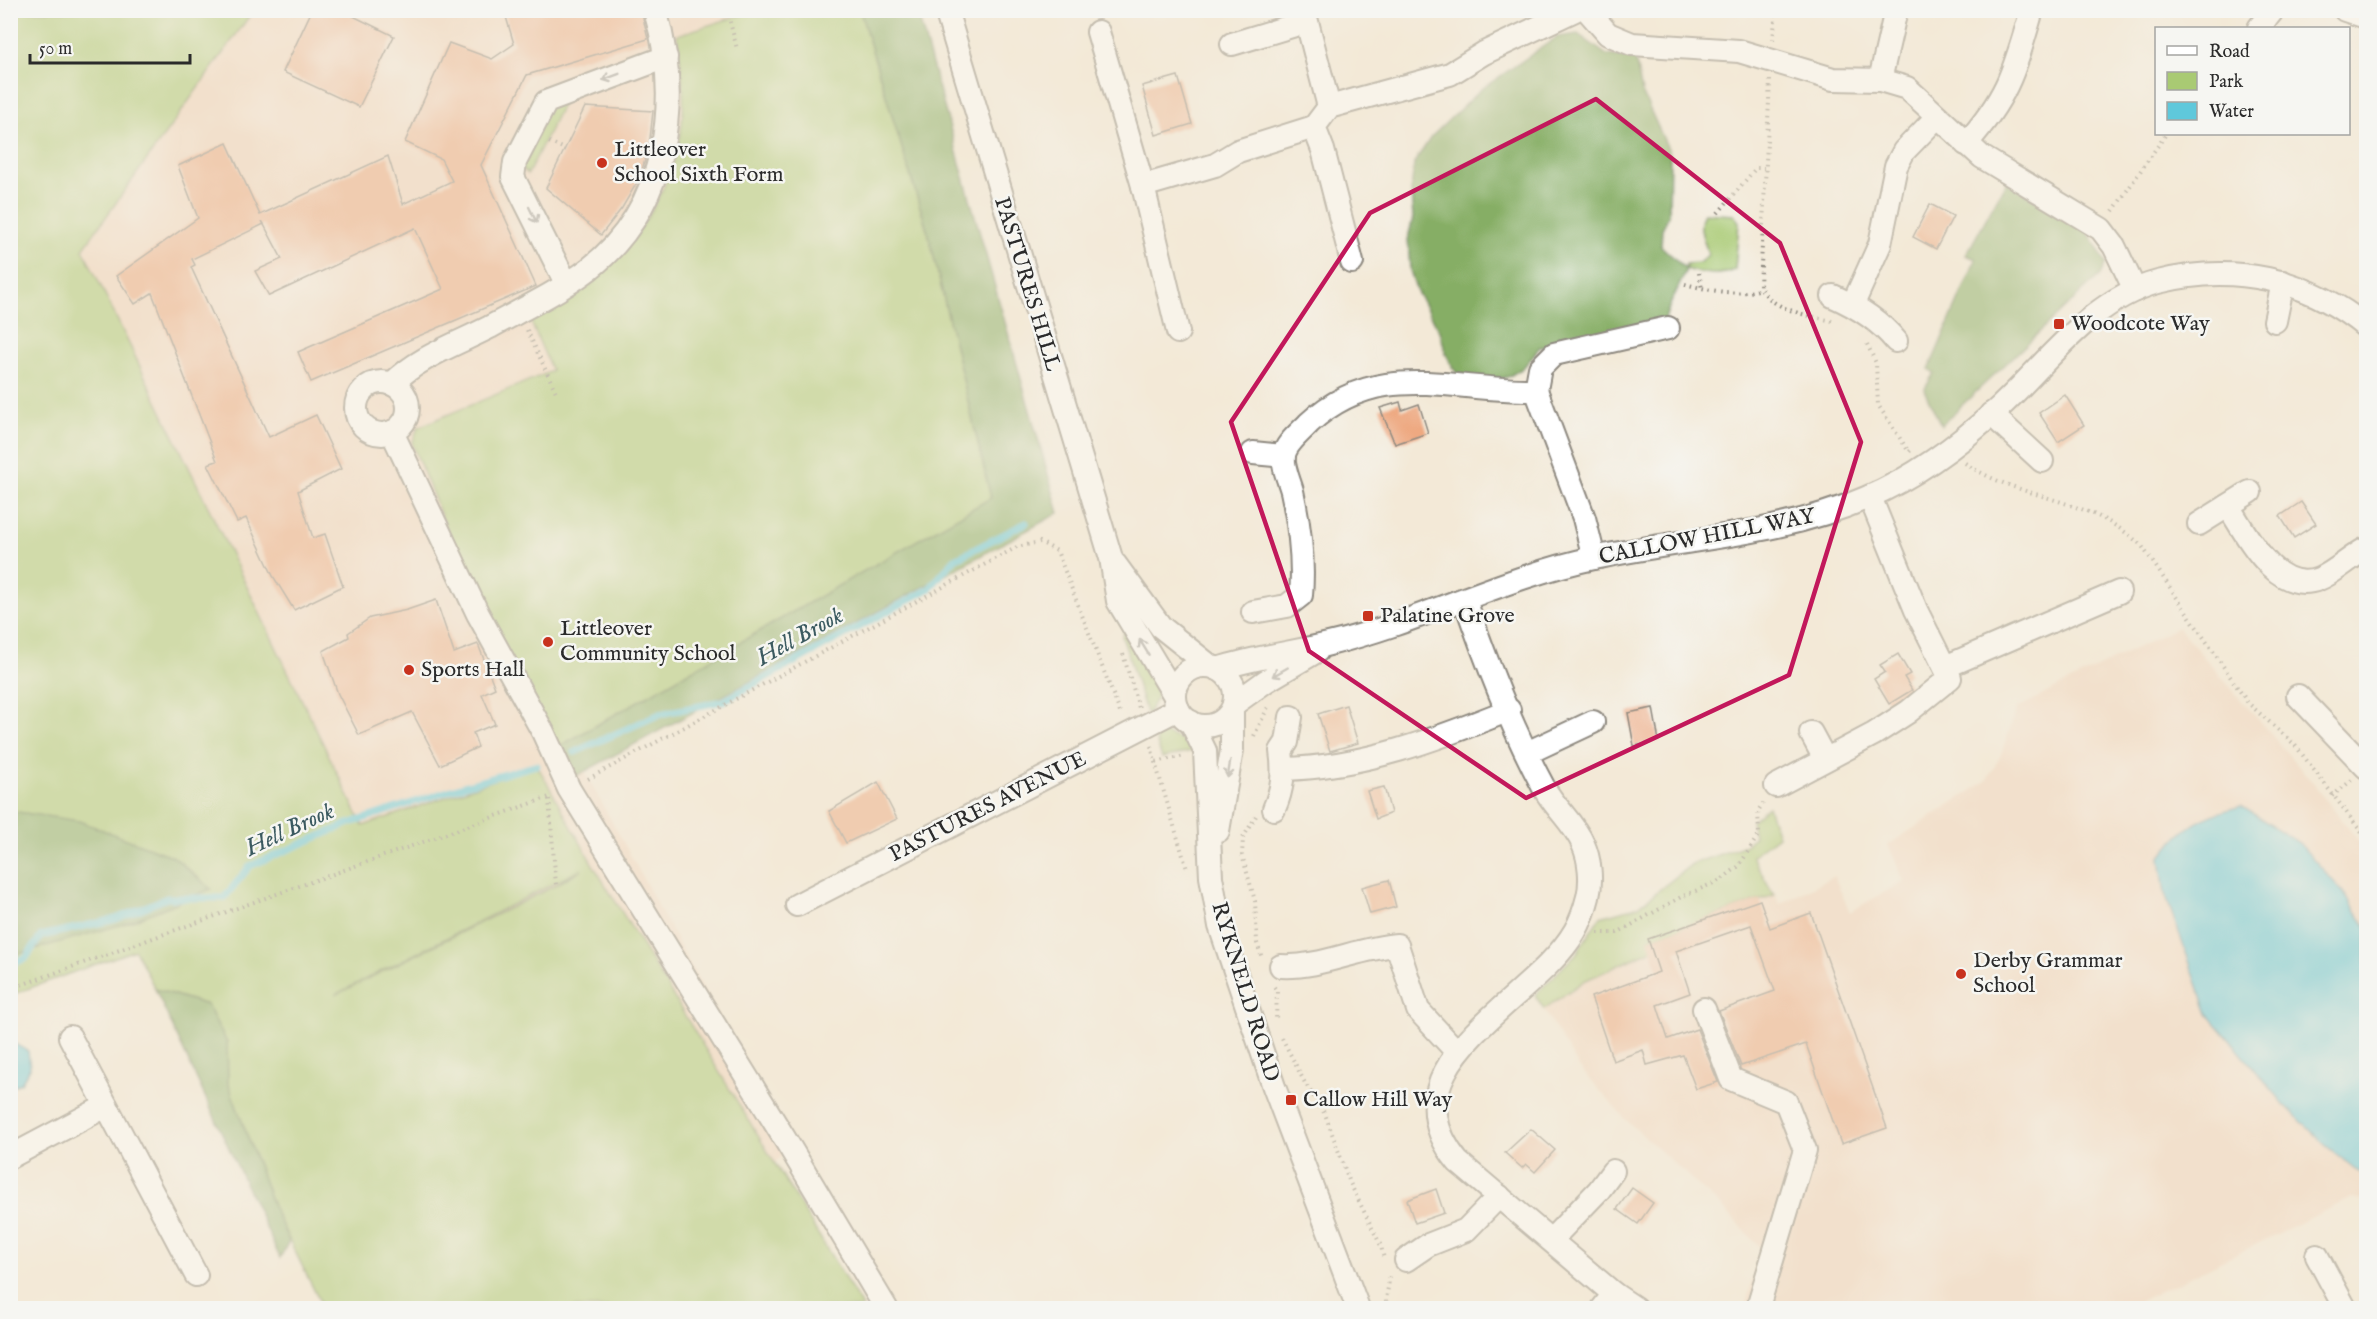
<svg xmlns="http://www.w3.org/2000/svg" width="2377" height="1319" viewBox="0 0 2377 1319" font-family="'IM FELL English',serif">
<rect width="100%" height="100%" fill="#f6f6f2"/>
<filter id="ink" filterUnits="userSpaceOnUse"><feTurbulence type="fractalNoise" baseFrequency=".0167" numOctaves="2"/><feDisplacementMap in="SourceGraphic" scale="12" xChannelSelector="R" yChannelSelector="G"/><feConvolveMatrix kernelMatrix="1 2 1 2 8 2 1 2 1" color-interpolation-filters="sRGB"/></filter>
<filter id="wash" filterUnits="userSpaceOnUse"><feTurbulence type="fractalNoise" baseFrequency=".008" numOctaves="4" result="noise"/><feDisplacementMap in="SourceGraphic" scale="24" xChannelSelector="R" yChannelSelector="G"/><feGaussianBlur stdDeviation="1.35" result="paint"/><feColorMatrix in="noise" values="0 0 0 0 0 0 0 0 0 0 0 0 0 0 0 0 0 1.4 0 .05"/><feComposite in="paint" operator="in"/></filter>
<g filter="url(#wash)">
<rect width="100%" height="100%" fill="#f3e9d7"/>
<g fill="#f2d5be">
<path d="M253 11H917L1059 513 585 772 791 1149 775 1162 863 1308H323L278 1219 206 1005 155 989 83 249Z"/>
<path d="M2178 627 2313 783 2366 851V1200L2351 1198 2126 1308H1745L1761 1248 1723 1208 1627 1121 1579 1067 1535 995 1576 954 1600 917 1639 906 1692 864 1726 854 1746 845 1780 904 1834 876 1850 912 1904 881 1888 845 1986 781 2000 757 2017 708Z"/>
</g>
<g fill="#a9ca73" stroke="#6a7a4f" stroke-width="1.5" fill-rule="evenodd">
<path d="M10 11H253L83 249 363 826 537 765 592 863 863 1308H323L274 1209 228 1083 227 1043 207 1005 155 989 135 950 11 995ZM582 869 556 885 335 995 336 994Z"/>
<path d="M754 11H860L929 236 991 498 555 749 453 545 412 444 418 427 552 371 530 320C546 312 565 305 579 294 633 252 679 182 683 112 685 87 679 60 677 35Z"/>
<path d="M546 102 563 103 528 174 515 162Z"/>
<path d="M1704 213 1734 215 1739 222 1735 269C1721 278 1701 273 1685 269L1686 264 1699 263 1708 255C1705 239 1696 229 1704 213Z"/>
<path d="M1124 632 1154 680 1157 697 1147 715 1122 636Z"/>
<path d="M1164 733 1188 742 1192 751 1162 758 1154 734Z"/>
<path d="M1768 807 1778 836 1752 856 1774 895 1649 939 1652 950 1584 981 1544 1009 1535 995 1576 954 1600 917 1639 906 1692 864 1746 845 1754 836 1751 821Z"/>
</g>
<g fill="#86ae65" stroke="#586c48" stroke-width="1.5">
<path d="M860 11H917L1059 513 569 780 555 749 991 498 929 236Z"/>
<path d="M1578 34 1607 55 1635 58 1642 92 1670 153 1669 215 1662 229 1661 246 1686 269C1680 288 1669 301 1665 320L1540 347 1523 368 1508 377 1492 380 1457 374 1446 354 1440 332 1417 292 1410 270 1408 238 1413 218 1411 191 1414 163 1431 137 1480 90 1557 37Z"/>
<path d="M2006 182 2087 230 2106 263 2100 275 1941 425 1924 390 1934 373 1929 369 1976 259 1966 255Z"/>
<path d="M11 811 79 821 174 857 211 889 127 923 11 956Z"/>
<path d="M155 989 207 1005 227 1043 228 1083 274 1209 289 1241 280 1258Z"/>
</g>
<g fill="#5fc8db" stroke="#457a83" stroke-width="1.5">
<path d="M2241 806 2299 843 2343 892 2366 926V1178L2324 1144 2284 1104 2208 1014 2165 894 2160 858C2184 825 2203 816 2241 806Z"/>
<path d="M15 1044 28 1051 30 1068 21 1083 11 1087V1045Z"/>
</g>
<g fill="none" stroke-linecap="round" stroke-linejoin="round">
<g stroke="#5fc8db" stroke-width="7">
<path d="M575 752 660 714 723 701 929 589 955 559 1026 523"/>
<path d="M10 965 26 958 41 936 116 919 167 898H224L250 866 348 824 466 785 537 765"/>
</g>
</g>
<g id="blocks">
<g fill="#eea981">
<path d="M312 10H341L394 36 359 107 283 72Z"/>
<path d="M504 10H641L648 39 527 75 481 165 536 286 311 382 298 352 443 289 415 228 269 296 255 271 282 259 262 221 264 224 192 259 195 265 191 267 269 437 316 415 341 469 298 491 313 538 325 534 343 586 294 610 273 576 246 518 237 522 208 464 217 461 152 293 135 304 116 276 198 218 178 166 227 143 260 215 388 156 403 204 452 181 441 159 405 142 449 43 492 59 514 44Z"/>
<path d="M1178 76 1192 124 1156 135 1142 86Z"/>
<path d="M585 107 653 111 649 147 639 179 622 208 601 235 546 188Z"/>
<path d="M1930 204 1953 216 1936 249 1913 237Z"/>
<path d="M2065 395 2084 425 2058 442 2039 413Z"/>
<path d="M1400 402 1402 410 1419 404 1428 433 1395 444 1380 408Z"/>
<path d="M2301 502 2316 524 2294 538 2280 516Z"/>
<path d="M436 600 454 653 478 644 495 688 482 694 495 724 473 733 478 747 440 765 412 712 359 735 338 694 323 651 349 637 348 633 370 618 407 610Z"/>
<path d="M1898 654 1910 674 1904 677 1912 690 1889 704 1874 679 1885 672 1880 665Z"/>
<path d="M1346 705 1358 743 1330 751 1318 714Z"/>
<path d="M1653 708 1659 741 1634 746 1628 713Z"/>
<path d="M878 782 897 819 846 843 829 811Z"/>
<path d="M1384 787 1391 813 1376 819 1367 791Z"/>
<path d="M1389 880 1396 907 1370 914 1362 887Z"/>
<path d="M1760 900 1770 928 1811 913 1887 1128 1841 1144 1806 1044 1741 1066 1719 1011 1775 991 1751 925 1676 951 1690 993 1657 1005 1668 1039 1697 1029 1718 1082 1696 1089 1683 1055 1647 1065 1643 1050 1613 1061 1591 997 1659 972 1648 939Z"/>
<path d="M1531 1129 1555 1150 1535 1172 1526 1164 1522 1168 1505 1153Z"/>
<path d="M1632 1188 1653 1203 1638 1224 1617 1209Z"/>
<path d="M1436 1189 1444 1213 1415 1223 1407 1200Z"/>
</g>
</g>
</g>
<g filter="url(#ink)">
<use href="#blocks" fill-opacity="0" stroke="#8f8a81" stroke-width="1.5"/>
<g fill="none" stroke-linecap="round" stroke-linejoin="round">
<g stroke="#8f8a81" stroke-width="26">
<g id="minor">
<path d="M946 10 1111 558 1118 601 1175 696"/>
<path d="M1304 10 1329 107"/>
<path d="M1587 10 1608 34 1632 44 1739 51 1833 79 1880 80 1907 88 1982 157 2101 229 2114 246 2135 290"/>
<path d="M2345 10 2366 17"/>
<path d="M2259 28 2273 10"/>
<path d="M1098 32 1143 186 1178 332"/>
<path d="M1232 44 1305 22"/>
<path d="M1880 80 1896 10"/>
<path d="M1314 127 1323 150 1352 262"/>
<path d="M1966 144C2009 95 2014 71 2032 10"/>
<path d="M1143 186 1215 165 1238 151 1314 127 1329 107 1450 74 1484 53 1575 10"/>
<path d="M566 283 513 177 515 162 546 102 666 57"/>
<path d="M1833 296C1858 307 1879 320 1896 341"/>
<path d="M1853 304 1880 244 1896 166 1904 151 1937 117"/>
<path d="M2275 321 2283 282"/>
<circle cx="382" cy="408" r="26"/>
<path d="M392 384C418 357 457 344 490 327 523 309 559 292 589 269 668 207 682 101 655 10"/>
<path d="M1536 390 1540 368 1554 354 1668 328"/>
<path d="M1991 414 2042 461"/>
<path d="M392 432 478 614 543 732 569 789 791 1149 886 1308"/>
<path d="M1253 453 1284 456"/>
<path d="M2228 506C2247 535 2276 596 2319 579 2336 572 2350 557 2366 549"/>
<path d="M2199 524 2250 492"/>
<path d="M1115 564 1161 627 1210 666"/>
<path d="M1465 600C1487 664 1512 729 1544 788 1555 808 1574 823 1583 844 1590 859 1592 881 1588 897 1585 909 1581 921 1575 931 1535 1002 1378 1064 1458 1162L1614 1294"/>
<path d="M1253 612 1287 606 1301 595C1304 562 1299 523 1292 491 1289 480 1282 466 1284 455 1286 443 1301 432 1309 423 1379 358 1451 392 1536 390L1584 518 1594 558"/>
<circle cx="1205" cy="696" r="30"/>
<path d="M1945 667 2119 592"/>
<path d="M1218 669C1255 657 1292 653 1329 644 1420 622 1504 577 1594 558 1685 538 1779 536 1866 498 1916 477 1961 443 2001 406 2049 361 2092 299 2158 282 2232 263 2307 278 2366 327"/>
<path d="M2298 696 2366 767"/>
<path d="M1234 704 1266 681 1317 651"/>
<path d="M1191 722 1205 751 1211 877 1220 926 1274 1087 1358 1308"/>
<path d="M1811 733 1825 759"/>
<path d="M1527 753 1593 722"/>
<path d="M1284 769C1363 767 1435 740 1509 710"/>
<path d="M1776 786 1874 734 1908 712 1950 678 1916 610 1870 497"/>
<path d="M1274 809C1283 789 1284 772 1281 751L1287 742 1291 717"/>
<path d="M1218 831 1232 750V711"/>
<path d="M797 905 1178 709"/>
<path d="M1281 966C1321 968 1357 948 1397 945L1418 1010 1457 1052"/>
<path d="M1704 1009 1731 1079 1786 1102 1805 1150 1760 1300 1761 1308"/>
<path d="M70 1037 196 1275"/>
<path d="M10 1157 106 1106"/>
<path d="M1551 1240 1599 1190 1613 1171"/>
<path d="M2317 1256 2345 1308"/>
<path d="M1406 1260 1428 1245 1466 1230 1499 1196"/>
<path d="M1603 1308 1614 1294 1635 1308"/>
</g>
</g>
<g stroke="#8f8a81" stroke-width="4" stroke-dasharray="1.5 4.5" stroke-linecap="butt">
<path d="M727 10 737 49"/>
<path d="M676 14 689 10"/>
<path d="M1773 40 1776 10"/>
<path d="M1770 80 1760 286C1771 311 1809 315 1832 321"/>
<path d="M549 142 565 149"/>
<path d="M2113 211 2166 134"/>
<path d="M1718 213 1756 168H1764"/>
<path d="M1699 273 1702 289"/>
<path d="M1685 284C1708 290 1738 297 1761 289"/>
<path d="M527 330 556 392"/>
<path d="M1867 344 1876 363 1878 405 1909 452 1911 450"/>
<path d="M1965 463C2022 502 2086 494 2142 546L2248 703 2295 745 2366 838"/>
<path d="M1123 654 1139 708"/>
<path d="M1254 736 1268 707"/>
<path d="M1151 746 1155 762 1185 756"/>
<path d="M1155 762 1187 869"/>
<path d="M588 779 1017 547 1040 542 1057 551 1121 715"/>
<path d="M2332 796 2352 780"/>
<path d="M549 799 556 885"/>
<path d="M1256 816 1243 838 1242 855 1255 901 1257 943 1262 958"/>
<path d="M1598 933H1617L1681 897 1721 880 1739 866 1759 834 1758 811 1763 803"/>
<path d="M1274 987 1277 991 1276 1020"/>
<path d="M10 989 552 796"/>
<path d="M1282 1038 1305 1083 1325 1114 1350 1183 1381 1246 1384 1259"/>
<path d="M1387 1308C1384 1296 1391 1284 1388 1274"/>
</g>
<use href="#minor" stroke="#fff" stroke-width="22"/>
</g>
<defs><path id="oneway-shaft" d="M-6 0H5M1.5-3L5.5 0L1.5 3" fill="none" stroke-width="1.6" stroke-linecap="round" stroke-linejoin="round" transform="scale(1.5)"/></defs>
<g stroke="#a0a0a0">
<use href="#oneway-shaft" transform="translate(611 77) rotate(159)"/>
<use href="#oneway-shaft" transform="translate(533 215) rotate(64)"/>
<use href="#oneway-shaft" transform="translate(1144 647) rotate(-121)"/>
<use href="#oneway-shaft" transform="translate(1280 672) rotate(150)"/>
<use href="#oneway-shaft" transform="translate(1229 769) rotate(99)"/>
</g>
</g>
<path d="M0 0H2377V1319H0ZM1596 99 1780 243 1861 442 1789 675 1526 798 1309 651 1231 422 1370 213Z" fill="#f3e9d7" fill-opacity=".55" fill-rule="evenodd"/>
<path fill="none" stroke="#c2185b" stroke-width="4.5" stroke-linejoin="round" d="M1596 99 1780 243 1861 442 1789 675 1526 798 1309 651 1231 422 1370 213Z"/>
<g fill="#c8321e" stroke="#f6f6f2" stroke-width="2">
<circle cx="602" cy="163" r="6"/>
<rect x="2053" y="318" width="12" height="12" rx="3"/>
<rect x="1362" y="610" width="12" height="12" rx="3"/>
<circle cx="548" cy="642" r="6"/>
<circle cx="409" cy="670" r="6"/>
<circle cx="1961" cy="974" r="6"/>
<rect x="1285" y="1094" width="12" height="12" rx="3"/>
</g>
<g text-anchor="middle" dominant-baseline="central" stroke-width="5" stroke-linejoin="round" paint-order="stroke">
<g font-size="22" fill="#2b2b2b" stroke="#f6f6f2" text-anchor="start">
<text x="614" y="150">Littleover<tspan x="614" dy="25">School Sixth Form</tspan></text>
<text x="2071" y="324">Woodcote Way</text>
<text x="1380" y="616">Palatine Grove</text>
<text x="560" y="629">Littleover<tspan x="560" dy="25">Community School</tspan></text>
<text x="421" y="670">Sports Hall</text>
<text x="1973" y="961">Derby Grammar<tspan x="1973" dy="25">School</tspan></text>
<text x="1303" y="1100">Callow Hill Way</text>
</g>
<g font-size="22" fill="#2b2b2b" stroke="#f6f6f2">
<text transform="translate(1027 284) rotate(73)">PASTURES HILL</text>
<text transform="translate(1707 537) rotate(-11)">CALLOW HILL WAY</text>
<text transform="translate(988 807) rotate(-27)">PASTURES AVENUE</text>
<text transform="translate(1245 992) rotate(73)">RYKNELD ROAD</text>
</g>
<g font-size="24" font-style="italic" fill="#3b5a60" stroke="#f6f6f2">
<text transform="translate(800 637) rotate(-29)">Hell Brook</text>
<text transform="translate(290 830) rotate(-25)">Hell Brook</text>
</g>
</g>
<rect width="2377" height="1319" fill="none" stroke="#f6f6f2" stroke-width="36"/>
<rect x="2155" y="27" width="195" height="108" fill="#f6f6f2" stroke="#a5a5a2" stroke-width="1.5"/>
<rect x="2167" y="46" width="30" height="9" fill="#ffffff" stroke="#a5a5a2" stroke-width="1.5"/>
<text x="2209" y="57" font-size="18" fill="#2b2b2b">Road</text>
<rect x="2167" y="72" width="30" height="18" fill="#a9ca73" stroke="#a5a5a2" stroke-width="1.5"/>
<text x="2209" y="87" font-size="18" fill="#2b2b2b">Park</text>
<rect x="2167" y="102" width="30" height="18" fill="#5fc8db" stroke="#a5a5a2" stroke-width="1.5"/>
<text x="2209" y="117" font-size="18" fill="#2b2b2b">Water</text>
<path d="M30 54v9h160v-9" fill="none" stroke="#2b2b2b" stroke-width="3"/>
<text x="39" y="54" font-size="18" fill="#2b2b2b" stroke="#f6f6f2" stroke-width="4.5" paint-order="stroke">50 m</text>
</svg>
